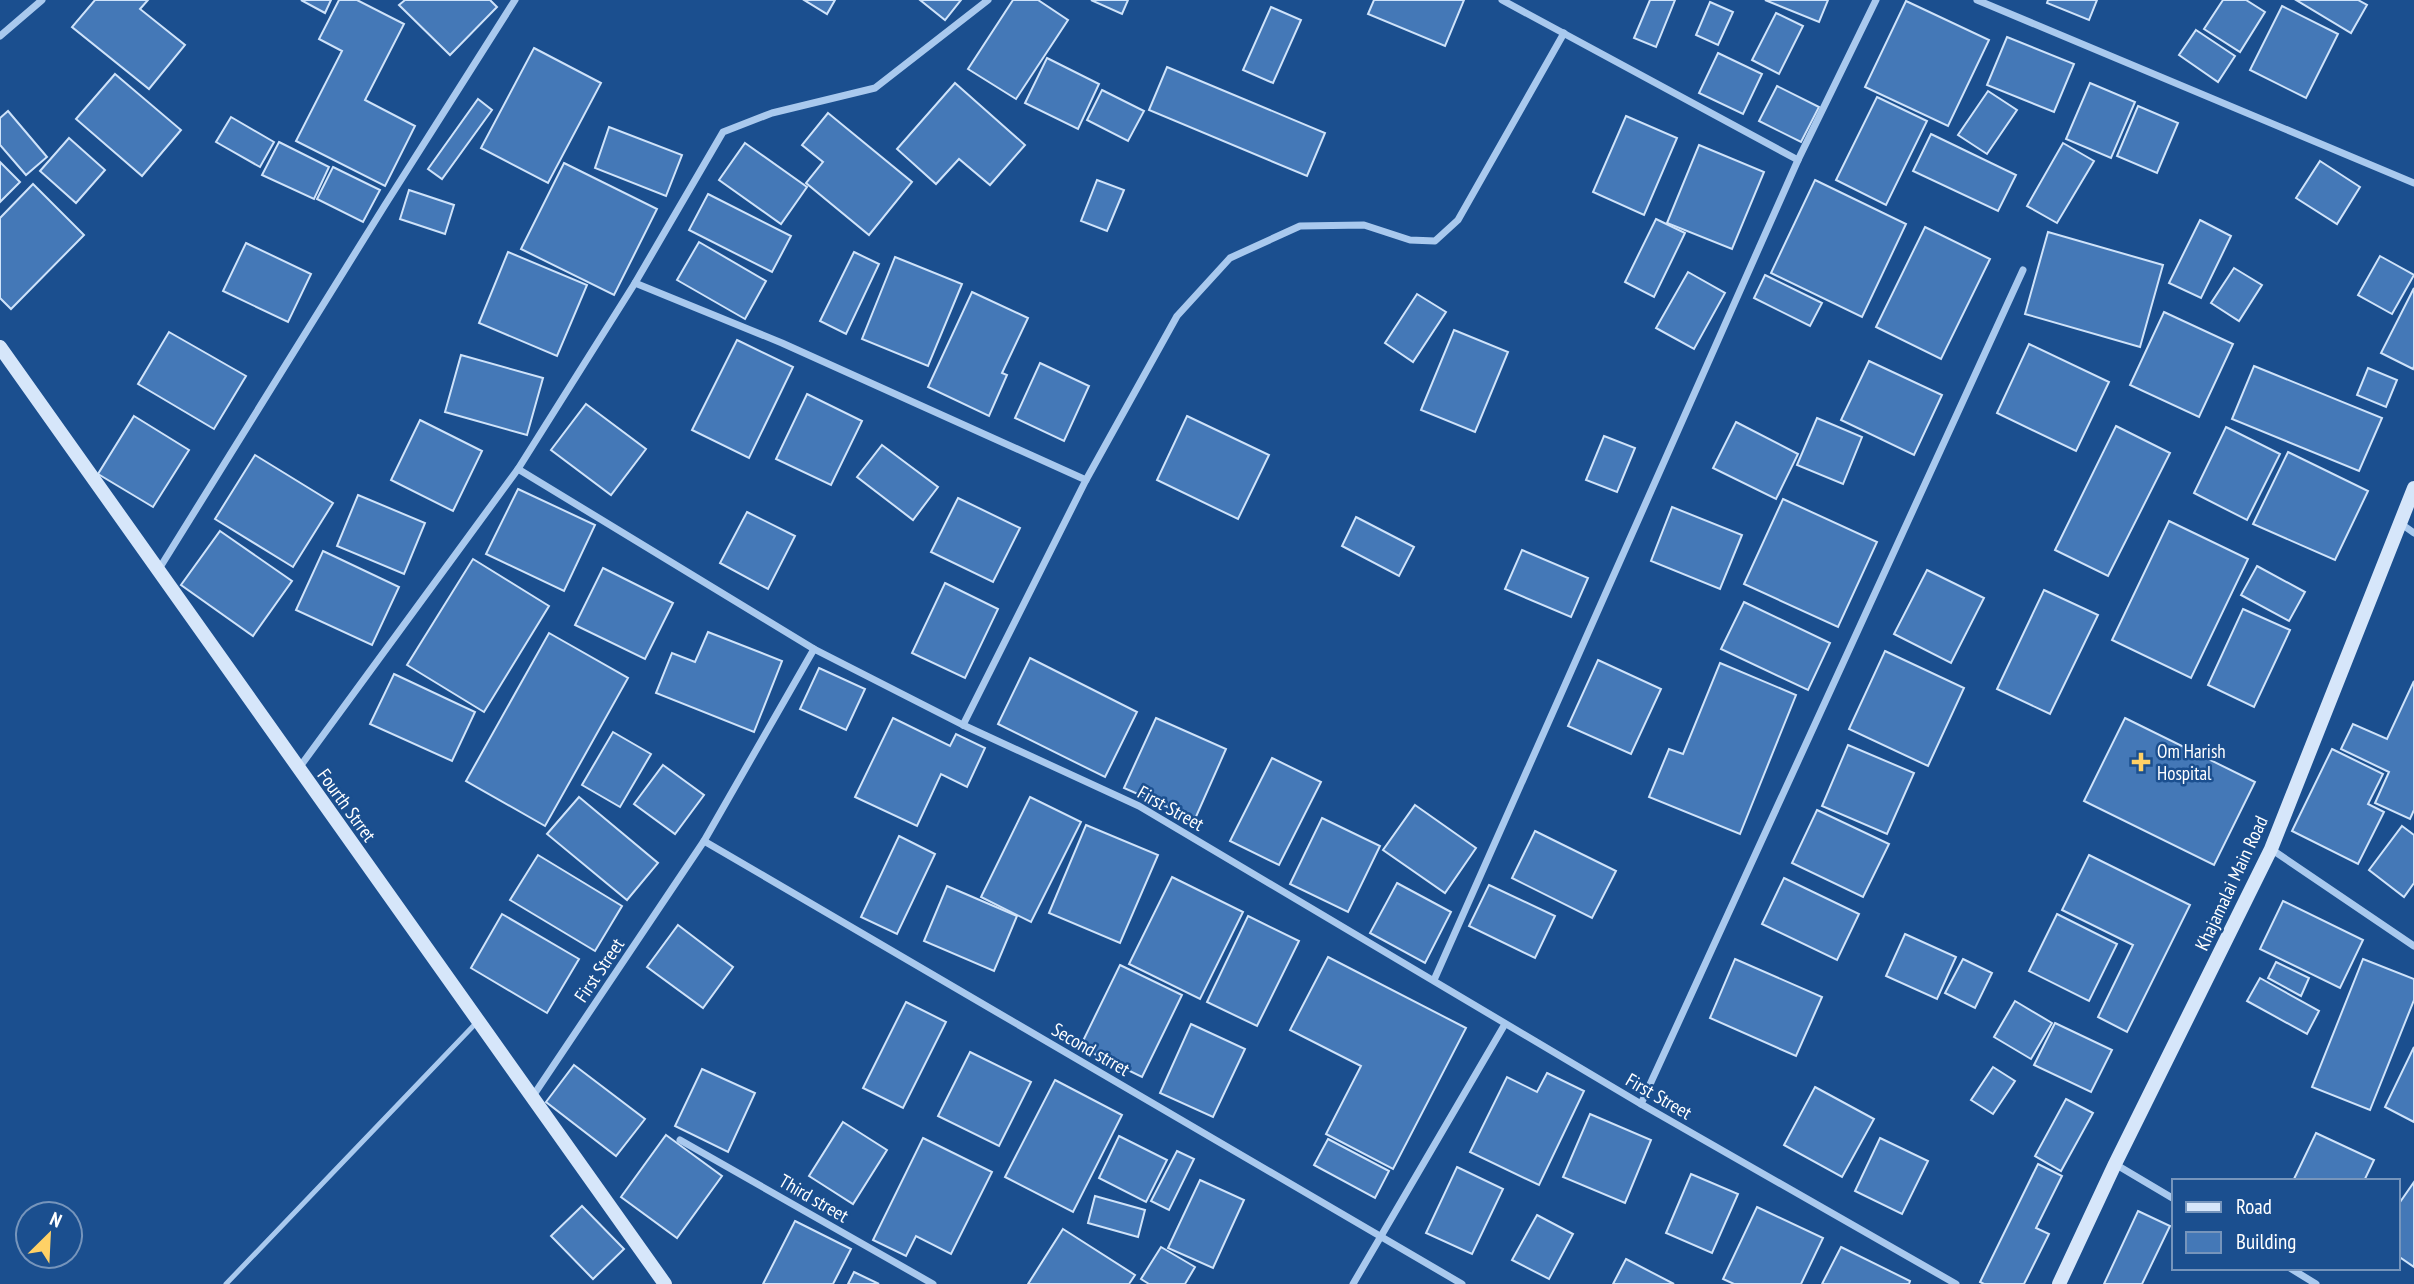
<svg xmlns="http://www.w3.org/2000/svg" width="2414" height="1284" viewBox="0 0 2414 1284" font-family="'PT Sans Narrow',sans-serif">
<rect width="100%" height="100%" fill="#1b4f8f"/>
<g fill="#4478b7" stroke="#cfe3fa" stroke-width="2">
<path d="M95 0H148L140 9 185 45 149 89 72 27Z"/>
<path d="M301 0H331L325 13Z"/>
<path d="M339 0H357L404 24 365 100 415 126 385 186 296 141 342 51 319 39Z"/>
<path d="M405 0H490L497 7 450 55 399 5Z"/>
<path d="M804 0H835L827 14Z"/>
<path d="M920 0H961L945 20Z"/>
<path d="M1013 0H1038L1068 20 1016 99 968 69Z"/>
<path d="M1091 0H1128L1122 14Z"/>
<path d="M1374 0H1464L1445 46 1368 14Z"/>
<path d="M1650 0H1675L1656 47 1634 38Z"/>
<path d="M1765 0H1828L1819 22Z"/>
<path d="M2048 0H2097L2089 20 2047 3Z"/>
<path d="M2223 0H2246L2265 12 2240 52 2204 29Z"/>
<path d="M2296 0H2358L2367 5 2351 33Z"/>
<path d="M1906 1 1989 40 1948 126 1865 87Z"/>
<path d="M1710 2 1733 12 1718 45 1696 35Z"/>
<path d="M2282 6 2338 34 2306 98 2250 70Z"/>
<path d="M1271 7 1301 20 1273 83 1243 70Z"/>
<path d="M1776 13 1803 26 1779 74 1752 60Z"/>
<path d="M2196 30 2235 56 2218 82 2179 55Z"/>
<path d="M2007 37 2074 64 2054 112 1987 85Z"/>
<path d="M534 48 601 83 548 183 481 148Z"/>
<path d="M1718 53 1762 74 1743 114 1699 93Z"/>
<path d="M1047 58 1099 84 1078 129 1025 103Z"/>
<path d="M1167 67 1325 133 1307 176 1149 110Z"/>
<path d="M115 74 181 130 142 176 76 119Z"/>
<path d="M955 83 1025 145 990 185 959 159 936 184 897 149Z"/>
<path d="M2090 83 2135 102 2111 158 2066 139Z"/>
<path d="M1777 86 1819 107 1801 142 1759 121Z"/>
<path d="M1102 90 1144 111 1128 141 1087 120Z"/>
<path d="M1988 91 2017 110 1987 154 1958 135Z"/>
<path d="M1877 97 1927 121 1886 205 1836 180Z"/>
<path d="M478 99 492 110 442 179 428 169Z"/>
<path d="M2138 106 2178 123 2157 173 2117 156Z"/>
<path d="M8 111 47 157 26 175 0 145V118Z"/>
<path d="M828 113 912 182 869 235 806 183 823 162 802 145Z"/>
<path d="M1626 116 1677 138 1644 215 1593 192Z"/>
<path d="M231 117 274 142 260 167 216 142Z"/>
<path d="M609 127 682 155 666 196 595 168Z"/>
<path d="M1931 134 2016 175 1998 211 1913 171Z"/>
<path d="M69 138 105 170 76 203 40 171Z"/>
<path d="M279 142 329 167 314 199 262 175Z"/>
<path d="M745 143 807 187 781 224 719 180Z"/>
<path d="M2063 143 2094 161 2057 223 2027 206Z"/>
<path d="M1699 145 1764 172 1732 249 1667 223Z"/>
<path d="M2320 161 2360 187 2337 224 2296 198Z"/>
<path d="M0 162 20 182 0 202Z"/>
<path d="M564 163 657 209 614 295 521 249Z"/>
<path d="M333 167 380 190 363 222 317 199Z"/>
<path d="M1097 180 1124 190 1107 231 1081 221Z"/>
<path d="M1815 180 1906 224 1862 317 1771 273Z"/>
<path d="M33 184 84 235 11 309 0 298V218Z"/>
<path d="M409 190 454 205 445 234 400 219Z"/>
<path d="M708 194 791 236 772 272 689 230Z"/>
<path d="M1656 219 1685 233 1654 297 1625 282Z"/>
<path d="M2200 220 2231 236 2201 298 2169 283Z"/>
<path d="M1925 227 1990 259 1941 359 1876 327Z"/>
<path d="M2048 232 2163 265 2140 347 2025 314Z"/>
<path d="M699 242 766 281 745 319 677 280Z"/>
<path d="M246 243 311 274 288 322 223 291Z"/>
<path d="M508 252 587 285 557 356 479 323Z"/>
<path d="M854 252 879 264 846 334 820 321Z"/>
<path d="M2380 256 2414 275 2392 314 2358 295Z"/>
<path d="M895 257 962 284 928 366 862 339Z"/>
<path d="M2234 268 2262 285 2239 321 2211 303Z"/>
<path d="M1688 272 1725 293 1694 349 1656 328Z"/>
<path d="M1765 275 1822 303 1810 326 1754 298Z"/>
<path d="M2414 288V366L2413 369 2381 353Z"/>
<path d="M972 292 1028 318 1002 373 1007 375 989 416 928 387Z"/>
<path d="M1417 294 1446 312 1413 362 1385 343Z"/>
<path d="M2164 312 2233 344 2199 417 2130 385Z"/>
<path d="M1454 330 1508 352 1475 432 1421 410Z"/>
<path d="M169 332 246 376 214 429 138 384Z"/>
<path d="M737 340 793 367 749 458 692 430Z"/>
<path d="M2029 344 2109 382 2076 451 1997 413Z"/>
<path d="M461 355 543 378 527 435 445 412Z"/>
<path d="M1869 361 1942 395 1914 455 1841 420Z"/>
<path d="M1040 363 1089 386 1064 441 1015 418Z"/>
<path d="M2254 366 2382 418 2359 471 2232 419Z"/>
<path d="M2368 368 2397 380 2386 407 2357 395Z"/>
<path d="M807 394 862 421 831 485 776 459Z"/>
<path d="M586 404 646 449 611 495 551 450Z"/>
<path d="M134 416 189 450 153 507 98 474Z"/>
<path d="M1187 416 1269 455 1238 519 1157 480Z"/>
<path d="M1817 418 1862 437 1843 484 1797 465Z"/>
<path d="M420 420 482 451 453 511 391 480Z"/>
<path d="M1736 422 1798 454 1776 499 1713 468Z"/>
<path d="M2116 426 2170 453 2108 576 2055 550Z"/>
<path d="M2226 427 2280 454 2247 520 2194 493Z"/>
<path d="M1604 436 1635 448 1617 492 1586 480Z"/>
<path d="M882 445 938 487 913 520 857 477Z"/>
<path d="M2288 452 2368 491 2335 560 2253 524Z"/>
<path d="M255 455 333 503 293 567 215 519Z"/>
<path d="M518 489 595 525 564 591 486 554Z"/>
<path d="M358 495 425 523 404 574 337 546Z"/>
<path d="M958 498 1020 528 993 582 931 552Z"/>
<path d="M1783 499 1877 542 1838 627 1744 584Z"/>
<path d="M1672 507 1742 535 1720 589 1651 561Z"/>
<path d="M747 512 795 536 768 589 720 563Z"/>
<path d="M1356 517 1414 547 1399 576 1342 546Z"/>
<path d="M2169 521 2248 559 2191 678 2112 640Z"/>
<path d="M220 531 292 581 253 636 181 585Z"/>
<path d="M1522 550 1588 578 1571 617 1505 589Z"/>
<path d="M323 551 399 587 372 645 296 610Z"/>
<path d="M473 559 549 606 484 712 407 665Z"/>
<path d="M2257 566 2305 592 2289 621 2241 595Z"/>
<path d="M603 568 673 603 645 659 575 625Z"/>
<path d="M1927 570 1984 598 1951 663 1894 634Z"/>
<path d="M945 583 998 609 965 678 912 653Z"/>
<path d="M2044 590 2098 615 2050 714 1997 689Z"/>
<path d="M1744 602 1830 643 1808 690 1721 649Z"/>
<path d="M2243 609 2290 630 2254 707 2208 685Z"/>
<path d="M708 632 782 661 754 732 656 693 672 653 695 662Z"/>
<path d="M549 633 628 678 545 826 466 781Z"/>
<path d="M1885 651 1964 688 1928 766 1849 729Z"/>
<path d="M1030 658 1137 712 1105 777 998 724Z"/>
<path d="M1598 660 1661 689 1631 754 1568 726Z"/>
<path d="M1720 663 1796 695 1740 834 1649 797 1669 749 1683 754Z"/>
<path d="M819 668 865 689 846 730 800 709Z"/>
<path d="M394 674 475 712 452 761 370 724Z"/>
<path d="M2414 681V810L2410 819 2375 803 2389 772 2341 749 2353 724 2387 739Z"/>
<path d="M893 718 950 746 956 734 985 748 967 787 941 774 917 826 855 797Z"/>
<path d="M1156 718 1226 749 1195 819 1124 788Z"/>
<path d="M2125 718 2255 782 2214 865 2084 801Z"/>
<path d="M613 732 651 754 620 807 582 785Z"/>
<path d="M1848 745 1914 773 1887 834 1822 806Z"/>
<path d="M2332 749 2383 774 2368 804 2384 812 2358 864 2292 831Z"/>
<path d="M1272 758 1321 782 1279 865 1230 841Z"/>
<path d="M663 765 704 795 675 834 634 804Z"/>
<path d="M579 797 658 863 627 900 547 834Z"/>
<path d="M1030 797 1081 822 1031 922 981 897Z"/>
<path d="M1415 805 1476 848 1445 893 1383 850Z"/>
<path d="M1817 810 1889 844 1863 897 1792 863Z"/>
<path d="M1322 818 1380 846 1348 912 1290 884Z"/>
<path d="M1086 825 1158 855 1120 943 1049 913Z"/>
<path d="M2402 826 2414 835V883L2404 897 2369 870Z"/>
<path d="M1535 831 1616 871 1592 918 1512 878Z"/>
<path d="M899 836 935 854 897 934 861 917Z"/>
<path d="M538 855 622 906 595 951 510 900Z"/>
<path d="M2089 855 2190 905 2127 1032 2098 1017 2133 945 2062 910Z"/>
<path d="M1172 877 1243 912 1200 999 1129 964Z"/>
<path d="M1784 878 1859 914 1837 960 1762 924Z"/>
<path d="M1397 883 1451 912 1425 963 1370 933Z"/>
<path d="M1489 885 1555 916 1535 958 1469 926Z"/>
<path d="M947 886 1017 916 994 971 924 941Z"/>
<path d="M2283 901 2363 940 2340 988 2260 949Z"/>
<path d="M502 914 579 959 547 1013 471 968Z"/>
<path d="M2057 914 2117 944 2089 1001 2029 971Z"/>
<path d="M1248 916 1299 941 1257 1026 1207 1002Z"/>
<path d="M678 925 733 967 703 1008 647 967Z"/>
<path d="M1905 934 1956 957 1937 999 1886 976Z"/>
<path d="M1328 957 1466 1028 1393 1169 1326 1134 1361 1066 1290 1030Z"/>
<path d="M1735 959 1822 997 1796 1056 1710 1018Z"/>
<path d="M1963 959 1992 973 1975 1008 1945 993Z"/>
<path d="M2363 959 2414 979V1000L2370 1110 2312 1087Z"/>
<path d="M2276 962 2309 978 2301 996 2268 978Z"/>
<path d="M1120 965 1182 995 1142 1077 1080 1047Z"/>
<path d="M2260 978 2319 1011 2307 1034 2247 1001Z"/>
<path d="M2015 1001 2052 1023 2031 1059 1994 1037Z"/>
<path d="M906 1002 946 1022 903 1108 863 1088Z"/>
<path d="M2055 1023 2112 1050 2091 1092 2034 1065Z"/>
<path d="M1191 1024 1245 1049 1213 1117 1160 1093Z"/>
<path d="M2414 1047V1122L2385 1107Z"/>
<path d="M970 1052 1031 1082 999 1146 938 1116Z"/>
<path d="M574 1065 645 1119 616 1156 546 1102Z"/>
<path d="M1993 1067 2015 1081 1993 1114 1971 1100Z"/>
<path d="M702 1069 755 1093 728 1152 675 1126Z"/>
<path d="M1547 1073 1584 1091 1539 1185 1470 1152 1507 1077 1537 1092Z"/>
<path d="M1055 1080 1122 1115 1073 1212 1005 1177Z"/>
<path d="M1815 1087 1874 1119 1842 1177 1784 1145Z"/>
<path d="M2066 1099 2093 1113 2061 1171 2035 1156Z"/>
<path d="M1590 1114 1651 1140 1625 1203 1563 1177Z"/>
<path d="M843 1122 887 1150 853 1204 809 1176Z"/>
<path d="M2316 1133 2374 1160 2364 1181H2293Z"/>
<path d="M666 1135 722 1176 677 1238 621 1197Z"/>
<path d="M1119 1136 1167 1160 1146 1202 1099 1178Z"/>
<path d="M923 1138 992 1172 951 1254 916 1236 906 1256 873 1240Z"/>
<path d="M1880 1138 1928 1161 1902 1214 1855 1191Z"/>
<path d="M1328 1139 1389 1171 1375 1198 1314 1165Z"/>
<path d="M1177 1151 1194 1159 1169 1210 1151 1201Z"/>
<path d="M2038 1164 2062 1176 2036 1228 2049 1234 2024 1284H1984L1980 1282Z"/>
<path d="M1457 1167 1503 1189 1472 1254 1426 1233Z"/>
<path d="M1691 1174 1738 1194 1712 1253 1666 1233Z"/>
<path d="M1200 1180 1244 1200 1213 1268 1168 1248Z"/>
<path d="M2414 1182V1267L2398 1256V1205Z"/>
<path d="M1095 1196 1145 1210 1138 1237 1088 1223Z"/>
<path d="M582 1206 624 1249 593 1279 551 1236Z"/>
<path d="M1757 1207 1823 1238 1801 1284H1734L1723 1279Z"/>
<path d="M2138 1211 2170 1226 2142 1284H2104Z"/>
<path d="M1537 1215 1573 1234 1549 1279 1512 1260Z"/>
<path d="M795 1221 851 1249 833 1284H763Z"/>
<path d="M1063 1229 1135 1275 1129 1284H1028Z"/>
<path d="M1161 1247 1195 1267 1185 1284H1149L1141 1279Z"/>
<path d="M1841 1247 1910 1281 1909 1284H1822Z"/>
<path d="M1626 1259 1674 1284H1613Z"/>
<path d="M854 1272 879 1284H848Z"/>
</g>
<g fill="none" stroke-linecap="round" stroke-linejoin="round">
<path stroke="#a9c9ee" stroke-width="5" d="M226 1284 478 1021"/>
<g stroke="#a9c9ee" stroke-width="7">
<path d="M1502 0 1798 160"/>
<path d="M1977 0 2414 183"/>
<path d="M0 36 42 0"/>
<path d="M635 283 782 343 1086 480 963 725"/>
<path d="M518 469 814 649"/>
<path d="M1086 480 1177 316 1230 258 1300 226 1364 225 1410 240 1435 241 1458 220 1564 33"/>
<path d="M2400 523 2414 533"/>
<path d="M159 569 385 205 515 0"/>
<path d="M299 768 518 469 635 283 723 132 772 113 875 88 988 0"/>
<path d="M704 841 1462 1284"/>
<path d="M2271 849 2414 946"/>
<path d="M1434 980 1798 160 1876 0"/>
<path d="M533 1096 704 841 814 649 963 725 1139 806 1641 1104 1956 1284"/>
<path d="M1641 1104 2023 270"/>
<path d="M680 1140 933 1284"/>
<path d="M2115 1164 2174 1199"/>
<path d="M2290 1268 2316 1284"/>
<path d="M1353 1284 1505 1024"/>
</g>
<g stroke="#d6e6fa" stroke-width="14">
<path d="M0 347 665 1284"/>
<path d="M2059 1284 2115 1164 2271 849 2414 488"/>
</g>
</g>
<path fill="#ffd166" stroke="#1b4f8f" stroke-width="2.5" d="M2137.5 751.5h7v7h7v7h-7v7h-7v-7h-7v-7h7z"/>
<g text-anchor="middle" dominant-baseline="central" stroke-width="5" stroke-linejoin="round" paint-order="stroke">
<g font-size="19" fill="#fff" stroke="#1b4f8f" text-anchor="start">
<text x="2157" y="751">Om Harish<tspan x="2157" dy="22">Hospital</tspan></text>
</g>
<g font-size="19" fill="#fff" stroke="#1b4f8f">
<text transform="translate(347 805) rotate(54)">Fourth Strret</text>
<text transform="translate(1171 808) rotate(29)">First Street</text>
<text transform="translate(2231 883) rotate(-65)">Khajamalai Main Road</text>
<text transform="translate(599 970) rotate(-56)">First Street</text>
<text transform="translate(1091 1049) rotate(30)">Second strret</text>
<text transform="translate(1659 1096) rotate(30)">First Street</text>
<text transform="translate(814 1198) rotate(30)">Third street</text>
</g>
</g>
<rect x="2172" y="1179" width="228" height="91" fill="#1b4f8f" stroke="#7695bc" stroke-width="2"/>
<rect x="2186" y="1202" width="35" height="10" fill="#d6e6fa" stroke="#7695bc" stroke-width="2"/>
<text x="2236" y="1214" font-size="21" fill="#ffffff">Road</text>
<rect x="2186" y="1232" width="35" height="21" fill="#4478b7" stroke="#7695bc" stroke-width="2"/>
<text x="2236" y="1249" font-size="21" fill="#ffffff">Building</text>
<g transform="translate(49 1235) rotate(24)"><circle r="33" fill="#1b4f8f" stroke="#7695bc" stroke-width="2"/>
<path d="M0-5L12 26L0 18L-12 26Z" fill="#ffd166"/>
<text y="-10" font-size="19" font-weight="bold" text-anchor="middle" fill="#ffffff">N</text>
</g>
</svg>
